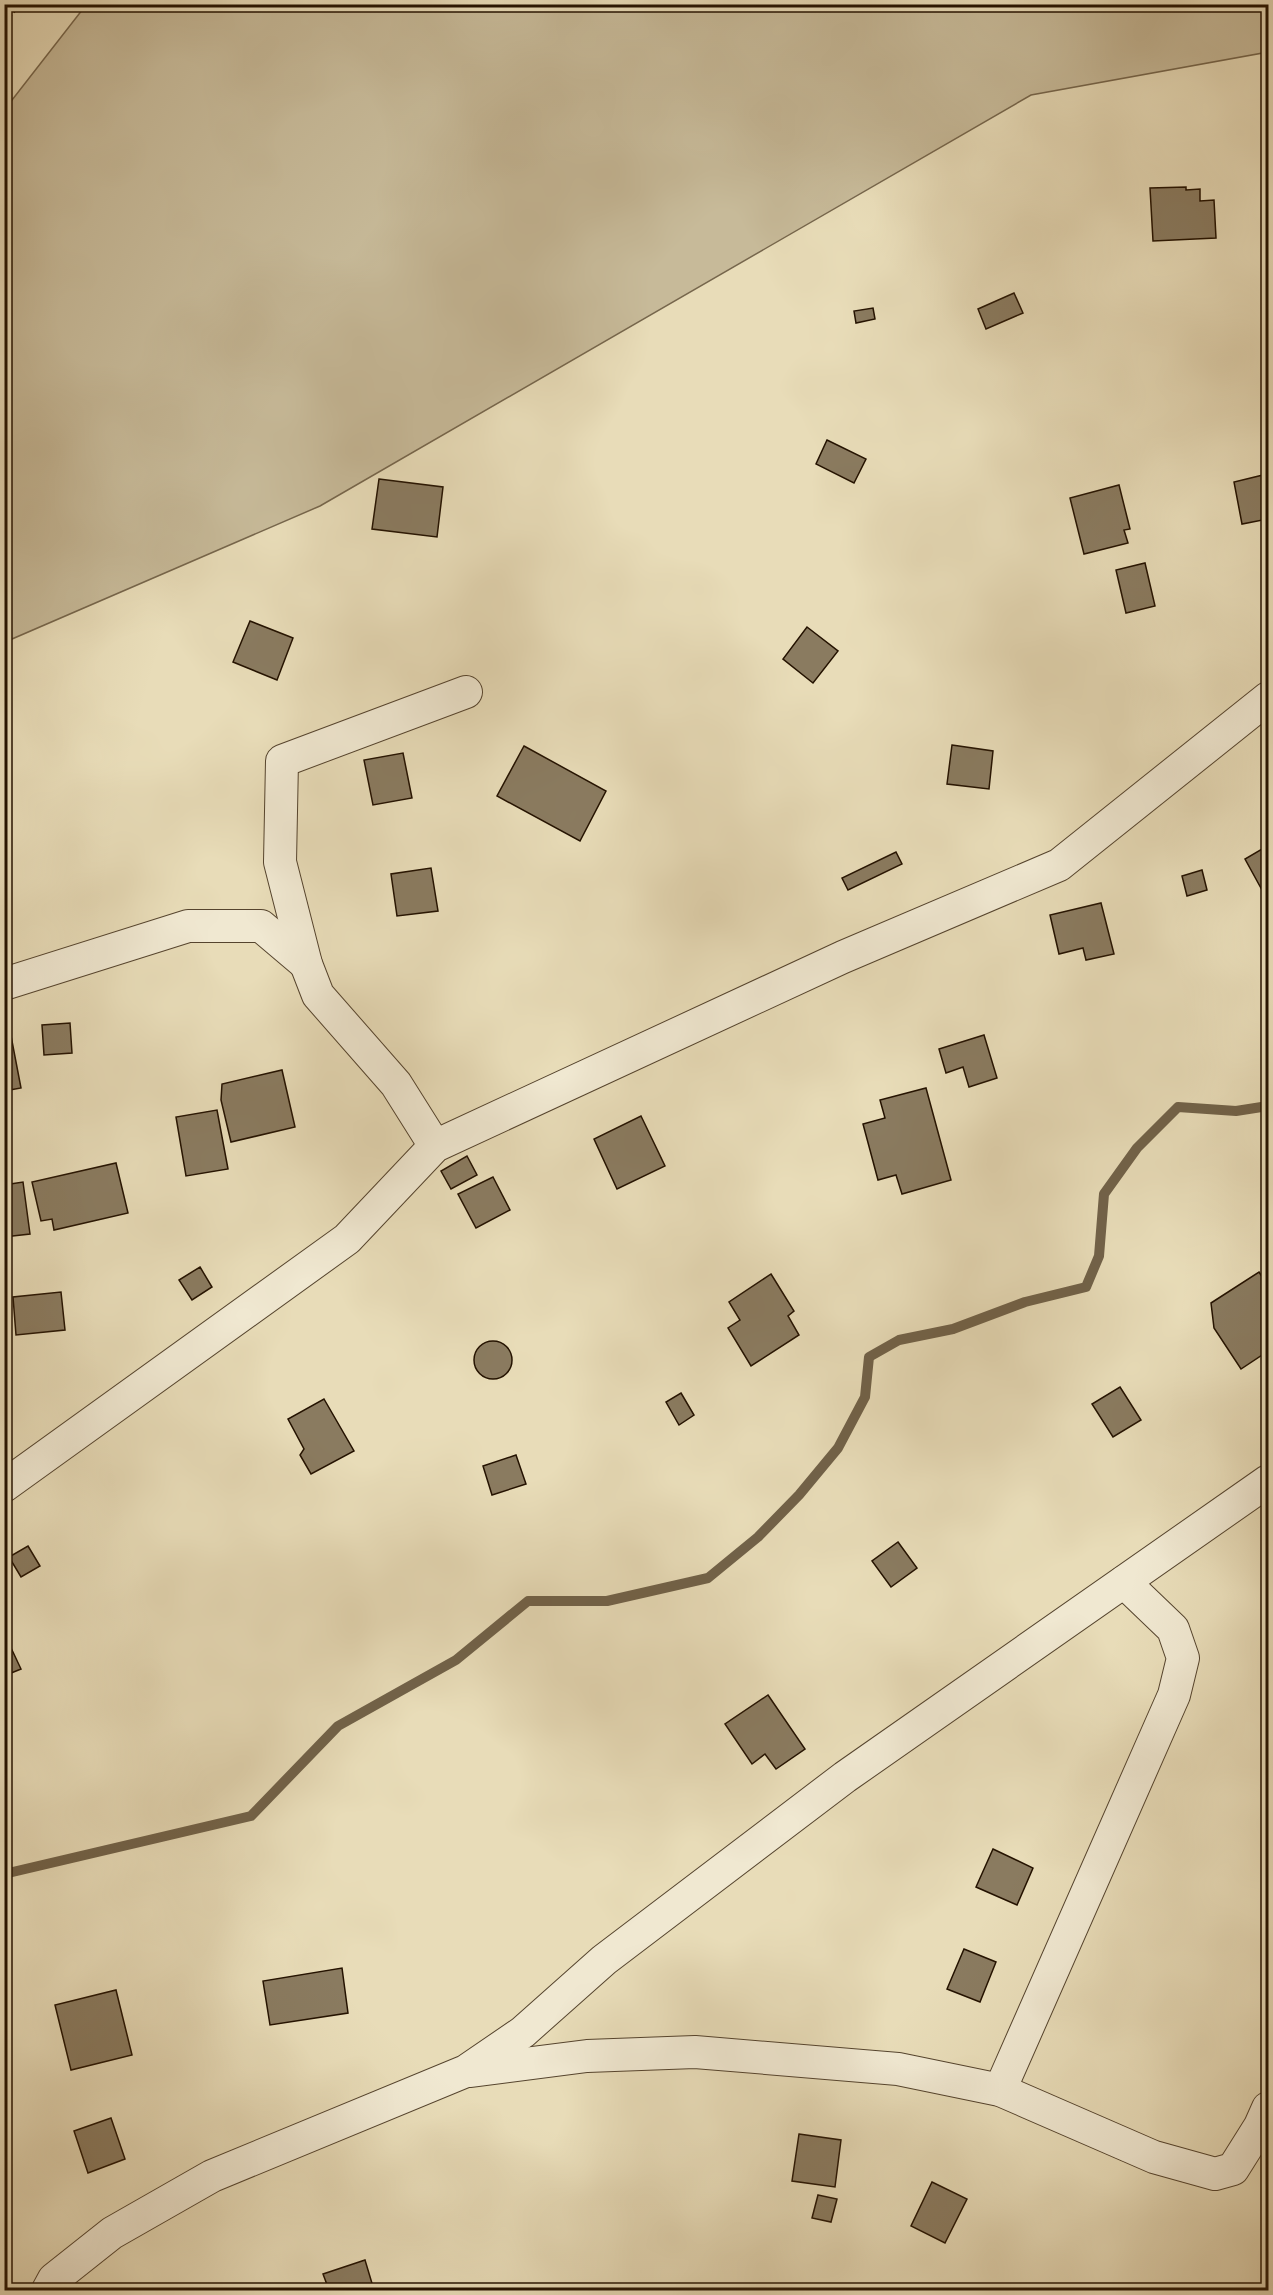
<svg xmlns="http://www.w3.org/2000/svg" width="1273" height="2295" viewBox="0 0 1273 2295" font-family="'IM FELL Double Pica',serif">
<rect width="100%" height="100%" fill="#e8dcb8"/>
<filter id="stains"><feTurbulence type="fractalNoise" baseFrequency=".00333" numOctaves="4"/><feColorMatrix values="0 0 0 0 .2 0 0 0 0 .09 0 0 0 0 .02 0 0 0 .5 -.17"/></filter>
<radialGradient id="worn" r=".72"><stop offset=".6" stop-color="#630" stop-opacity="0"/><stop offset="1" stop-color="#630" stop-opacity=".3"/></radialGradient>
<path fill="#c7ba99" stroke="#76664c" stroke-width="1.5" d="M86 5 1268 4V52L1031 95 320 506 5 642V109Z"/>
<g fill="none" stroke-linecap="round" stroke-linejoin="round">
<path stroke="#716249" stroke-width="10" d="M4 1874 251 1816 338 1726 456 1660 528 1601H607L708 1578 758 1537 799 1495 838 1448 865 1397 869 1357 899 1340 953 1329 1025 1302 1086 1287 1099 1256 1104 1194 1137 1148 1178 1107 1236 1111 1268 1106"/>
</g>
<g fill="#8a7b60" stroke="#241200" stroke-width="1.5">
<path d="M1186 187V190L1200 189V201L1214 200 1216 238 1153 241 1150 188Z"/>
<path d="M1014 293 1023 313 986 329 978 309Z"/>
<path d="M873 308 875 319 856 323 854 311Z"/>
<path d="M827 440 866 459 854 483 816 464Z"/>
<path d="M1263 475 1268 502V519L1242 524 1234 482Z"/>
<path d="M379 479 443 487 437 537 372 529Z"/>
<path d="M1119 485 1130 529 1124 530 1128 543 1084 554 1070 498Z"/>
<path d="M1145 563 1155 606 1126 613 1116 570Z"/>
<path d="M250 621 293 638 277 680 233 662Z"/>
<path d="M807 627 838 651 813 683 783 659Z"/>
<path d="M952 745 993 751 989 789 947 784Z"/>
<path d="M524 746 606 791 580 841 497 796Z"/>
<path d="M403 753 412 798 373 805 364 760Z"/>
<path d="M1262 849 1268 861V886L1262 890 1245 859Z"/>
<path d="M896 852 902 864 848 890 842 878Z"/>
<path d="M431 868 438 911 397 916 391 874Z"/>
<path d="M1202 870 1207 890 1187 896 1182 876Z"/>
<path d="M1101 903 1114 954 1086 960 1083 948 1059 954 1050 915Z"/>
<path d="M4 1015H7L21 1088 4 1091Z"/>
<path d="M70 1023 72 1053 44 1055 42 1025Z"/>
<path d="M984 1035 997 1078 969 1087 963 1067 946 1073 939 1049Z"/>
<path d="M282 1070 295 1127 231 1142 221 1100 222 1084Z"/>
<path d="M926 1088 951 1180 902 1194 896 1175 878 1180 863 1124 885 1118 880 1100Z"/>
<path d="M217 1110 228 1169 186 1176 176 1117Z"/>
<path d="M641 1116 665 1166 617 1189 594 1139Z"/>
<path d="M467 1156 477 1175 451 1189 441 1171Z"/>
<path d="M116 1163 128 1213 54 1230 52 1219 41 1221 32 1182Z"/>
<path d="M493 1177 510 1210 476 1228 458 1194Z"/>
<path d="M23 1182 30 1234 4 1237V1185Z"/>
<path d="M200 1267 212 1287 192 1300 179 1280Z"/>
<path d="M1259 1272 1268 1286V1351L1241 1369 1214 1328 1211 1303Z"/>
<path d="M771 1274 794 1311 788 1316 799 1335 751 1366 728 1328 740 1320 729 1302Z"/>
<path d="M61 1292 65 1330 16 1335 13 1297Z"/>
<circle cx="493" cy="1360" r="19"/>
<path d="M1120 1387 1141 1420 1113 1437 1092 1404Z"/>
<path d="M681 1393 694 1415 679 1425 666 1402Z"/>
<path d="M324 1399 354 1451 311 1474 300 1455 304 1449 288 1419Z"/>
<path d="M516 1455 526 1484 492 1495 483 1466Z"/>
<path d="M898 1542 917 1568 891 1587 872 1561Z"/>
<path d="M28 1546 40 1566 21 1577 9 1557Z"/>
<path d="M4 1633 21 1669 4 1676Z"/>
<path d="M768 1695 805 1749 776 1769 765 1754 752 1764 725 1724Z"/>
<path d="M993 1849 1033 1868 1017 1905 976 1887Z"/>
<path d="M964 1949 996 1962 980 2002 947 1989Z"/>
<path d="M342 1968 348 2013 270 2025 263 1981Z"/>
<path d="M116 1990 132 2055 71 2070 55 2005Z"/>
<path d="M111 2118 125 2159 88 2173 74 2131Z"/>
<path d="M799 2134 841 2140 835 2187 792 2181Z"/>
<path d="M932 2182 967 2199 945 2243 911 2226Z"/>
<path d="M818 2195 837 2199 831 2222 812 2218Z"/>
<path d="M365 2260 374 2290H329L323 2274Z"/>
</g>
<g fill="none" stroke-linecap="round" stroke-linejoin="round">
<g stroke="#55442e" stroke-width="34">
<g id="minor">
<path d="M4 984 188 926H261L306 964"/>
<path d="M435 1146 396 1084 318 995 306 964 280 862 282 761 466 692"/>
<path d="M4 1486 347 1239 435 1146 843 957 1059 865 1268 698"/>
<path d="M471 2071 587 2056 695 2052 898 2069 1000 2090 1154 2157 1215 2174 1233 2169 1260 2126 1268 2108"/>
<path d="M1000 2090 1174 1695 1183 1658 1173 1629 1124 1582"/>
<path d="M48 2290 54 2279 112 2233 212 2176 466 2071 523 2032 604 1960 845 1777 1268 1481"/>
</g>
</g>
<path stroke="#241200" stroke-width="4" stroke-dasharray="1.5 3" stroke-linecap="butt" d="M4 22 20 4"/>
<use href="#minor" stroke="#f0e8d1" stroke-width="32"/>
</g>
<rect width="1273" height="2295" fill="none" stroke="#e8dcb8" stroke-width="24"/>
<rect x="6" y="6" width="1261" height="2283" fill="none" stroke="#241200" stroke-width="3"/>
<rect x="12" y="12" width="1249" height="2271" fill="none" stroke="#241200" stroke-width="1.5"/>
<rect width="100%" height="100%" filter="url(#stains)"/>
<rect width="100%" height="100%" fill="url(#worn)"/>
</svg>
